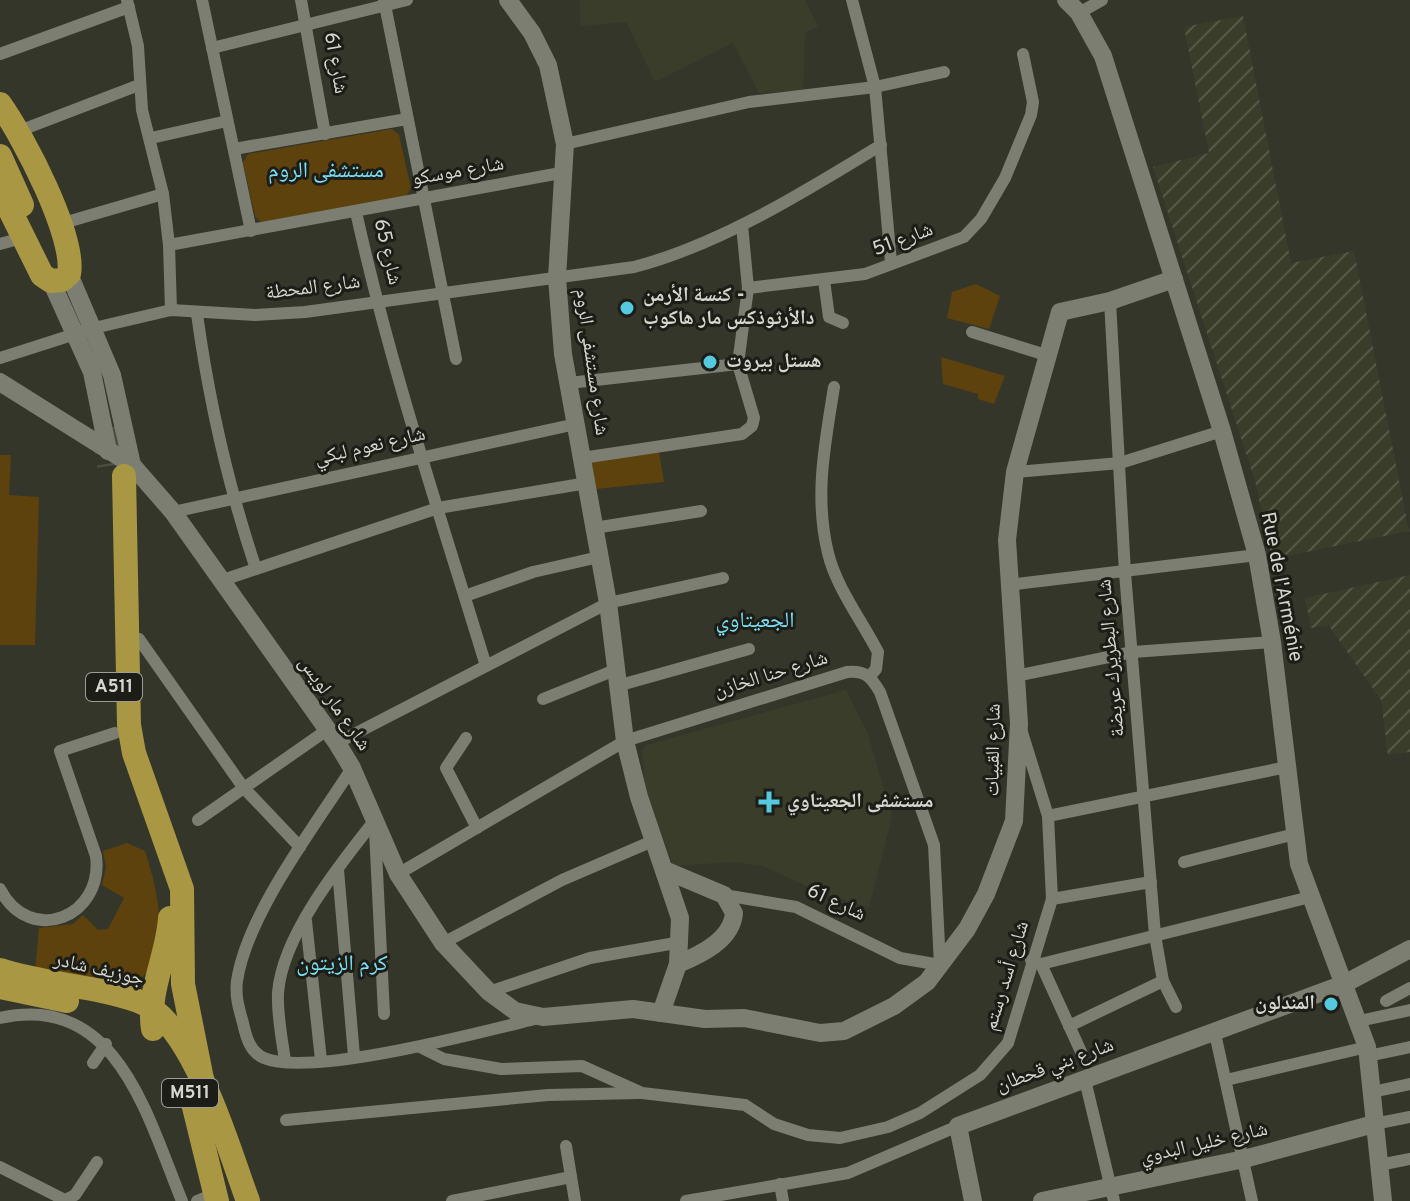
<svg xmlns="http://www.w3.org/2000/svg" width="1410" height="1201" viewBox="0 0 1410 1201" font-family="Overpass,'Noto Naskh Arabic',sans-serif">
<defs>
<pattern id="industrial-furrows" width="10" height="10" patternUnits="userSpaceOnUse" patternTransform="scale(2)"><rect width="10" height="10" fill="#3a3d2a"/><path d="M-1 1l2-2M0 10L10 0M9 11l2-2" fill="none" stroke="#565848"/></pattern>
</defs>
<rect width="100%" height="100%" fill="#34362a"/>
<g fill="#3a3d2a">
<path d="M579 0H805L818 26 805 33 803 90 759 93 733 43 655 82 626 22 581 26Z"/>
<path d="M846 690 867 731 892 817 869 908 810 888 763 866 733 862 673 866 645 788 642 751 646 745Z"/>
</g>
<g fill="url(#industrial-furrows)">
<path d="M1243 16 1291 263 1354 251 1409 531 1272 559 1255 481 1153 167 1209 153 1184 27Z"/>
<path d="M1410 575V752L1388 755 1381 700 1329 626 1311 628 1305 598Z"/>
</g>
<g fill="#5e420d">
<path d="M392 129 399 135 411 188 406 196 261 222 255 216 243 163 248 154Z"/>
<path d="M976 284 1000 296 989 329 947 318 952 292Z"/>
<path d="M941 357 1005 376 994 404 978 399V394L943 384Z"/>
<path d="M659 452 664 482 596 489 591 461Z"/>
<path d="M0 455H11L9 495 39 497 35 645H0Z"/>
<path d="M127 843 145 851C158 890 181 982 115 987 94 988 57 976 35 972L39 928 73 924 83 915 98 930 108 929 124 898 102 885 106 867 103 851Z"/>
</g>
<g fill="none" stroke-linecap="round" stroke-linejoin="round">
<path stroke="#4c4e43" stroke-width="24" stroke-dasharray="24 12" stroke-linecap="butt" d="M103 428 109 466"/>
<g stroke="#7b7e70" stroke-width="12">
<path d="M127 0 138 46 142 110 163 194 169 245 171 310"/>
<path d="M202 0 251 231"/>
<path d="M301 0 325 134"/>
<path d="M384 0 456 359"/>
<path d="M852 0 875 87 891 262"/>
<path d="M1079 13 1102 0"/>
<path d="M212 48 407 0"/>
<path d="M0 54 129 7"/>
<path d="M19 131 139 85"/>
<path d="M151 138 227 121"/>
<path d="M565 144 749 102 875 87 944 72"/>
<path d="M234 149 407 119"/>
<path d="M356 212C390 366 440 515 486 666"/>
<path d="M60 224 163 194"/>
<path d="M0 244 22 238"/>
<path d="M169 245 566 172"/>
<path d="M824 280 829 317 843 323"/>
<path d="M748 288 865 274 964 237 981 219 1005 178 1031 115 1033 102 1023 54"/>
<path d="M1110 301 1125 573 1155 935 1163 981 1176 1007"/>
<path d="M197 314C209 402 228 485 256 569"/>
<path d="M972 332 1046 355"/>
<path d="M0 358 94 328 171 310 255 315 305 312 634 267C719 245 806 191 881 145"/>
<path d="M569 383 738 364"/>
<path d="M834 387C825 444 814 496 828 553 836 587 862 621 878 652L876 669 870 676"/>
<path d="M582 458 742 434 752 426 754 418 738 364 748 288 742 225"/>
<path d="M1015 472 1120 463 1222 431"/>
<path d="M173 512 576 424"/>
<path d="M594 528 701 511"/>
<path d="M220 581 438 508 587 483"/>
<path d="M1008 585 1257 555"/>
<path d="M465 596 533 572 599 557"/>
<path d="M139 639 243 787 300 847"/>
<path d="M1015 676 1133 652 1272 642"/>
<path d="M617 686 749 649"/>
<path d="M543 699 615 670"/>
<path d="M466 738 446 768 477 828"/>
<path d="M337 743 608 603 723 578"/>
<path d="M352 768C315 826 247 914 237 981 235 996 239 1009 243 1023 246 1037 250 1052 264 1058 311 1078 485 1031 539 1018"/>
<path d="M1048 816 1287 767"/>
<path d="M198 820 327 730"/>
<path d="M375 831 384 1014"/>
<path d="M1184 862 1295 834"/>
<path d="M338 870 354 1056"/>
<path d="M398 874 625 741 847 672C865 670 871 677 880 692L934 845 940 965 900 958 796 907 724 895"/>
<path d="M0 889C30 947 104 917 96 856L60 751 115 733"/>
<path d="M1052 899 1151 882"/>
<path d="M306 921 321 1060"/>
<path d="M443 943 562 880 655 840"/>
<path d="M1031 960 1041 964 1310 897"/>
<path d="M1041 964 1082 1054"/>
<path d="M489 992 590 958 681 942"/>
<path d="M1386 1001 1410 988"/>
<path d="M0 1018C117 992 147 1116 182 1201"/>
<path d="M1359 1021 1410 1010"/>
<path d="M1069 1026 1163 981"/>
<path d="M1214 1029 1252 1201"/>
<path d="M420 1047 444 1059 501 1069 582 1066 642 1093 745 1105 774 1124 808 1135 840 1138 888 1127 920 1113 980 1075 1008 1043 1052 899 1048 816 1021 729"/>
<path d="M1368 1056 1410 1047"/>
<path d="M285 1061C282 1039 277 1015 278 993 282 936 340 864 375 820"/>
<path d="M93 1063 106 1044"/>
<path d="M1085 1080 1114 1201"/>
<path d="M1226 1080 1367 1047"/>
<path d="M1372 1092 1410 1084"/>
<path d="M286 1120 548 1095 639 1093"/>
<path d="M1374 1124 1410 1117"/>
<path d="M566 1146 575 1201"/>
<path d="M1379 1165 1410 1159"/>
<path d="M0 1167 65 1200 75 1195 97 1162"/>
<path d="M780 1184 783 1201"/>
<path d="M197 1201 214 1194"/>
<path d="M452 1201 571 1177"/>
<path d="M686 1201 848 1173 958 1126"/>
</g>
<g stroke="#7b7e70" stroke-width="18">
<path d="M508 0 532 33 548 65 565 144 557 278 563 354 608 603 625 741 639 797 680 918 678 964 661 1013"/>
<path d="M1066 0 1079 13 1103 56 1222 431 1257 555 1272 642 1299 864 1367 1047 1383 1201"/>
<path d="M69 274 112 375 132 465"/>
<path d="M51 281 92 372 108 451"/>
<path d="M0 382 132 465 173 512 337 743 352 768 398 874 443 943 489 992 515 1011 543 1017 633 1009 705 1019 744 1018 820 1033 844 1031 894 1006 927 982 967 929 986 894 1014 821 1019 723 1007 540 1015 472 1060 312 1110 301 1174 279"/>
<path d="M667 871 724 895 734 913C732 940 700 955 678 964"/>
<path d="M973 1201 958 1126 1344 984 1410 949"/>
<path d="M1042 1201 1244 1159 1374 1124"/>
</g>
<g stroke="#a99744" stroke-width="24">
<path d="M0 104C23 136 76 237 69 274L62 280 51 281 42 275 0 190"/>
<path d="M0 156 22 205"/>
<path d="M124 476 129 725 134 753 182 889 183 984 202 1079"/>
<path d="M0 970C45 985 93 985 138 1001 194 1022 228 1148 248 1201"/>
<path d="M0 987 67 1001"/>
<path d="M153 1029C147 991 168 955 170 918"/>
<path d="M192 1099 217 1201"/>
</g>
</g>
<g fill="#55cadf" stroke="#1c1d17" stroke-width="3">
<circle cx="627" cy="308" r="8"/>
<circle cx="710" cy="362" r="8"/>
<path d="M765 790h8v8h8v8h-8v8h-8v-8h-8v-8h8z"/>
<circle cx="1331" cy="1004" r="8"/>
</g>
<g text-anchor="middle" dominant-baseline="central" stroke-width="6" stroke-linejoin="round" paint-order="stroke">
<g fill="#1c1d17" stroke="#9e9e97" stroke-width="2">
<rect x="86" y="673" width="56" height="28" rx="6"/>
<rect x="162" y="1079" width="56" height="28" rx="6"/>
</g>
<g font-size="18" font-weight="bold" fill="#d5d6ce">
<text x="114" y="687">A511</text>
<text x="190" y="1093">M511</text>
</g>
<g font-size="20" fill="#d5d6ce" stroke="#1c1d17">
<text transform="translate(335 63) rotate(80)">شارع 61</text>
<text transform="translate(458 172) rotate(-10)">شارع موسكو</text>
<text transform="translate(903 240) rotate(-20)">شارع 51</text>
<text transform="translate(387 252) rotate(77)">شارع 65</text>
<text transform="translate(313 288) rotate(-7)">شارع المحطة</text>
<text transform="translate(591 362) rotate(82)">شارع مستشفى الروم</text>
<text transform="translate(370 447) rotate(-13)">شارع نعوم لبكي</text>
<text transform="translate(1281 587) rotate(79)">Rue de l'Arménie</text>
<text transform="translate(1112 658) rotate(-95)">شارع البطريرك عريضة</text>
<text transform="translate(771 675) rotate(-17)">شارع حنا الخازن</text>
<text transform="translate(334 704) rotate(55)">شارع مار لويس</text>
<text transform="translate(994 750) rotate(-89)">شارع القبيات</text>
<text transform="translate(836 903) rotate(25)">شارع 61</text>
<text transform="translate(99 970) rotate(13)">جوزيف شادر</text>
<text transform="translate(1007 976) rotate(-73)">شارع أسد رستم</text>
<text transform="translate(1055 1066) rotate(-20)">شارع بني قحطان</text>
<text transform="translate(1204 1144) rotate(-13)">شارع خليل البدوي</text>
</g>
<g font-size="20" font-weight="bold" fill="#d5d6ce" stroke="#1c1d17" text-anchor="start">
<text x="643" y="296">كنسة الأرمن -<tspan x="643" dy="23">دالأرثوذكس مار هاكوب</tspan></text>
<text x="726" y="362">هستل بيروت</text>
<text x="787" y="802">مستشفى الجعيتاوي</text>
<text x="1315" y="1004" text-anchor="end">المندلون</text>
</g>
<g font-size="22" fill="#7ae1f5" stroke="#1c1d17">
<text x="326" y="171">مستشفى الروم</text>
<text x="755" y="621">الجعيتاوي</text>
<text x="342" y="964">كرم الزيتون</text>
</g>
</g>
</svg>
